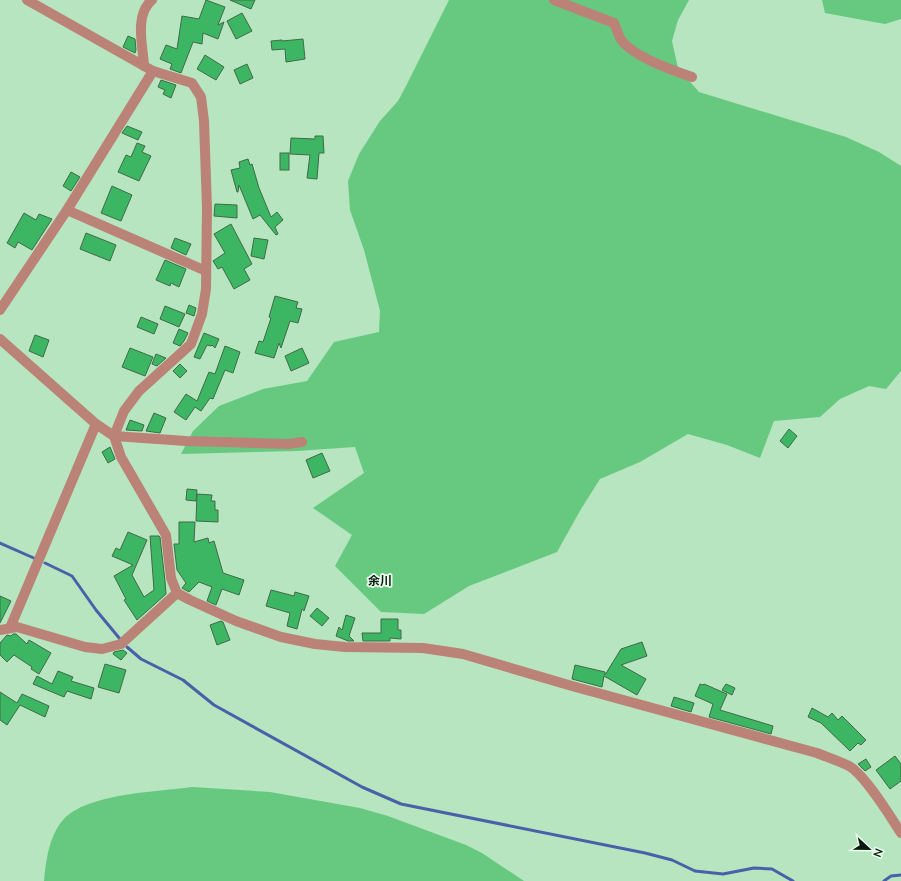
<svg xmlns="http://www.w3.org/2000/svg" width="901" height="881" viewBox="0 0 901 881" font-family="Mulish,'Noto Sans JP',sans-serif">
<rect width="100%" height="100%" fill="#b6e5bf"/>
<g fill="#67c980">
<path d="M449 0H689L678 20 672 41 678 68 699 92 846 137 879 152 901 166V371L886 389 869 386 840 399 820 417 774 421 760 458 727 445 688 434 640 462 600 479 581 509 557 552 469 586 424 614 381 612 335 566 352 535 313 508 364 473 355 447 297 451 181 454 193 431 219 406 263 389 307 381 334 342 379 332 380 311 364 250 350 210 348 181 359 154 380 121 398 101 405 88Z"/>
<path d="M822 0H901V19L885 24 825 13Z"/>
<path d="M192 787 270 792 360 808 388 816 466 845 482 853 524 881H44C46 861 49 836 63 820 87 793 157 792 192 787Z"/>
</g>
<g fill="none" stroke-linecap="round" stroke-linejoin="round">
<g stroke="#4961a8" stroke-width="3">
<path d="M0 543 36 559"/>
<path d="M45 563 72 576 96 610 120 639"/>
<path d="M127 647 141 659 183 680 214 705 362 787 401 804 645 853 672 860 695 871 723 874 754 868 772 869 793 881"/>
<path d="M884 881 891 876 901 875"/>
</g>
</g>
<g fill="#3cb663" stroke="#406a49">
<path d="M206 0 225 7 218 25 224 22 218 39 203 33 202 44 193 42 181 73 170 69 172 64 160 59 166 45 177 49 182 16 199 19Z"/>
<path d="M230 0H255L251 9Z"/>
<path d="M242 13 252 31 236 39 227 21Z"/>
<path d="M128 36 135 39 136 50 135 53 123 47Z"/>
<path d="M303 39 305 59 286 62 285 49 272 50 271 41 282 40V41Z"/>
<path d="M205 55 224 67 216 80 197 69Z"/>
<path d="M247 64 253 78 240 84 234 70Z"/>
<path d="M161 80 176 85 171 98 163 94 165 90 158 87Z"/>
<path d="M127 126 142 132 138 140 122 133Z"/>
<path d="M315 136H323L324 153H319L317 179 307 178 310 155 290 154 291 138 315 139Z"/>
<path d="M137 143 145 146 142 152 151 156 139 181 118 172 126 155 131 157Z"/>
<rect x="280" y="153" width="9" height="17"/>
<path d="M248 159 250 165 252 164 259 188 271 217 277 212 283 220 275 227 278 234 276 235 260 215 253 219 239 185 238 192H237L231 170 240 168 239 162Z"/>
<path d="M71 172 80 177 71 191 63 186Z"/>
<path d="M112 186 132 195 121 221 101 213Z"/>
<path d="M215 204 237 205V218L214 216Z"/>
<path d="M24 213 36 220 39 214 52 219 32 250 18 242 15 248 7 243Z"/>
<path d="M231 224 252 264 244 269 250 280 234 289 222 267 218 269 213 261 225 253 214 234Z"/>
<path d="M86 233 116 245 110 261 80 249Z"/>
<path d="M175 238 191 244 186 255 171 248Z"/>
<path d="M254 238 268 240 264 259 251 256Z"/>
<path d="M165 260 186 269 179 287 171 283 170 286 156 280Z"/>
<path d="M275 296 298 302 296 308 302 309 298 323 290 321 281 348 279 343 274 358 255 353 259 341 263 342 271 318 269 317Z"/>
<path d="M189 305 196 308 194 316 186 313Z"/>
<path d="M165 306 185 314 179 327 160 319Z"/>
<path d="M141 317 158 324 154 334 137 327Z"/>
<path d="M179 329 188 333 184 341 180 346 173 343Z"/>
<path d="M204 333 219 339 215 348 212 345 211 346 207 345 200 359 194 357Z"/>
<path d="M35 335 49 340 43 357 29 351Z"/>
<path d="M225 346 240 352 233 373 225 370 213 399 210 398 201 411 195 407 186 420 174 412 186 394 197 401 209 372 215 374Z"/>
<path d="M130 348 153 357 145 376 122 367Z"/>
<path d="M302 348 309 363 291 371 285 356Z"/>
<path d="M156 354 166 358 157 366 152 364Z"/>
<path d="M180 364 187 371 180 378 173 371Z"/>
<path d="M154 413 166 418 160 433 146 431Z"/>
<path d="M130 420 144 425 142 431 126 430Z"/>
<path d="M789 429 797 436 788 448 780 441Z"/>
<path d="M110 447 115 459 108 463 102 452Z"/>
<path d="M322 453 330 471 313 478 306 460Z"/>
<path d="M187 489 197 490 196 501 186 500Z"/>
<path d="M197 494 212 495 211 501H215V510H218V522L196 521Z"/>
<path d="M179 522H195L194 542 208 538 209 543 214 541 223 573 244 580 239 595 222 589 216 605 207 601 212 587 199 582 189 592 182 588 186 583 177 570 174 544H179Z"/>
<path d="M128 532 147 540 132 575 144 597 154 590 150 536H159L160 537 165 581 166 594 137 620 124 600 126 599 114 576 133 565 112 556 116 548 120 550Z"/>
<path d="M271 590 294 596 295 592 309 596 304 611 302 609 297 629 287 626 290 613 266 606Z"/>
<path d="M0 596 11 601 0 623Z"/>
<path d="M317 608 329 618 322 626 310 616Z"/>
<path d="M346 615 355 618 349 636 354 641H348L336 636 339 627 342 630Z"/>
<path d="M381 619H398V630H401V639L390 638V641H363L362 633H381Z"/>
<path d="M221 621 223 622 230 640 217 645 210 625Z"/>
<path d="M13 634H16L27 644 29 640 51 653 39 674 31 669 32 667 14 655 7 662 0 655V643L7 635 11 636Z"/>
<path d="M642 642 647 656 621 665 646 679 637 695 604 676 602 687 572 679 575 665 605 672V675L621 649Z"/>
<path d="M123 650 127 653 121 660 113 654 114 652Z"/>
<path d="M105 664 126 670 119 693 98 687Z"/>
<path d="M58 671 73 677 71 681 94 688 91 699 67 691 64 697 33 684 37 676 52 684Z"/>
<path d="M700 684 703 685 704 684 727 694 720 710 773 726 771 734 709 717 713 704 695 696Z"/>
<path d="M726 684 735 688 732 695 722 690Z"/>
<path d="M0 692 17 703 22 694 49 706 45 717 20 705 7 725 0 720Z"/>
<path d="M674 697 694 703 691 712 671 706Z"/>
<path d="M812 708 828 717 832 713 838 720 842 716 866 740 861 745 858 743 850 751 821 723 808 717Z"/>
<path d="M895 756 901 764V781L890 789 876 770Z"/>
<path d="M866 759 871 767 865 771 858 764Z"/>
</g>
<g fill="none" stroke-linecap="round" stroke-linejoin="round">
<g stroke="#bb8278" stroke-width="10">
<path d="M27 0 153 71 192 83 201 97 204 121 207 208 206 289 202 314 191 344 139 391 124 411 114 436 121 457 166 535 171 578 177 593 190 600 236 621 281 637 315 644 345 647 423 648 463 654 572 686 817 753C827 757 839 761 849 766 865 775 890 816 901 833"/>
<path d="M554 0 614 23C616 28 618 33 620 38 631 56 672 70 692 77"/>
<path d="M144 66C143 46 134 15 152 0"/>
<path d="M67 210 206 271"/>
<path d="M0 310 67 210 153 71"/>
<path d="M0 339 96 424 114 436 186 441 288 444 302 442"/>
<path d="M10 628 96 424"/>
<path d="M0 630 17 627 85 647 102 649 121 644 177 593"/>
</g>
</g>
<g text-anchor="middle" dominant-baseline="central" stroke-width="3.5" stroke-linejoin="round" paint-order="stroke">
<g font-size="12" font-weight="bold" fill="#081a0d" stroke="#ebfeee">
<text x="380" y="580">余川</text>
</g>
</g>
<g transform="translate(869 849) rotate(112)" stroke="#ebfeee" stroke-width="3" paint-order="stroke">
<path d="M0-3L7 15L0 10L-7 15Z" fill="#081a0d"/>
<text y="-6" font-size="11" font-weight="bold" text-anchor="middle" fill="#081a0d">N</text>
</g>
</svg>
